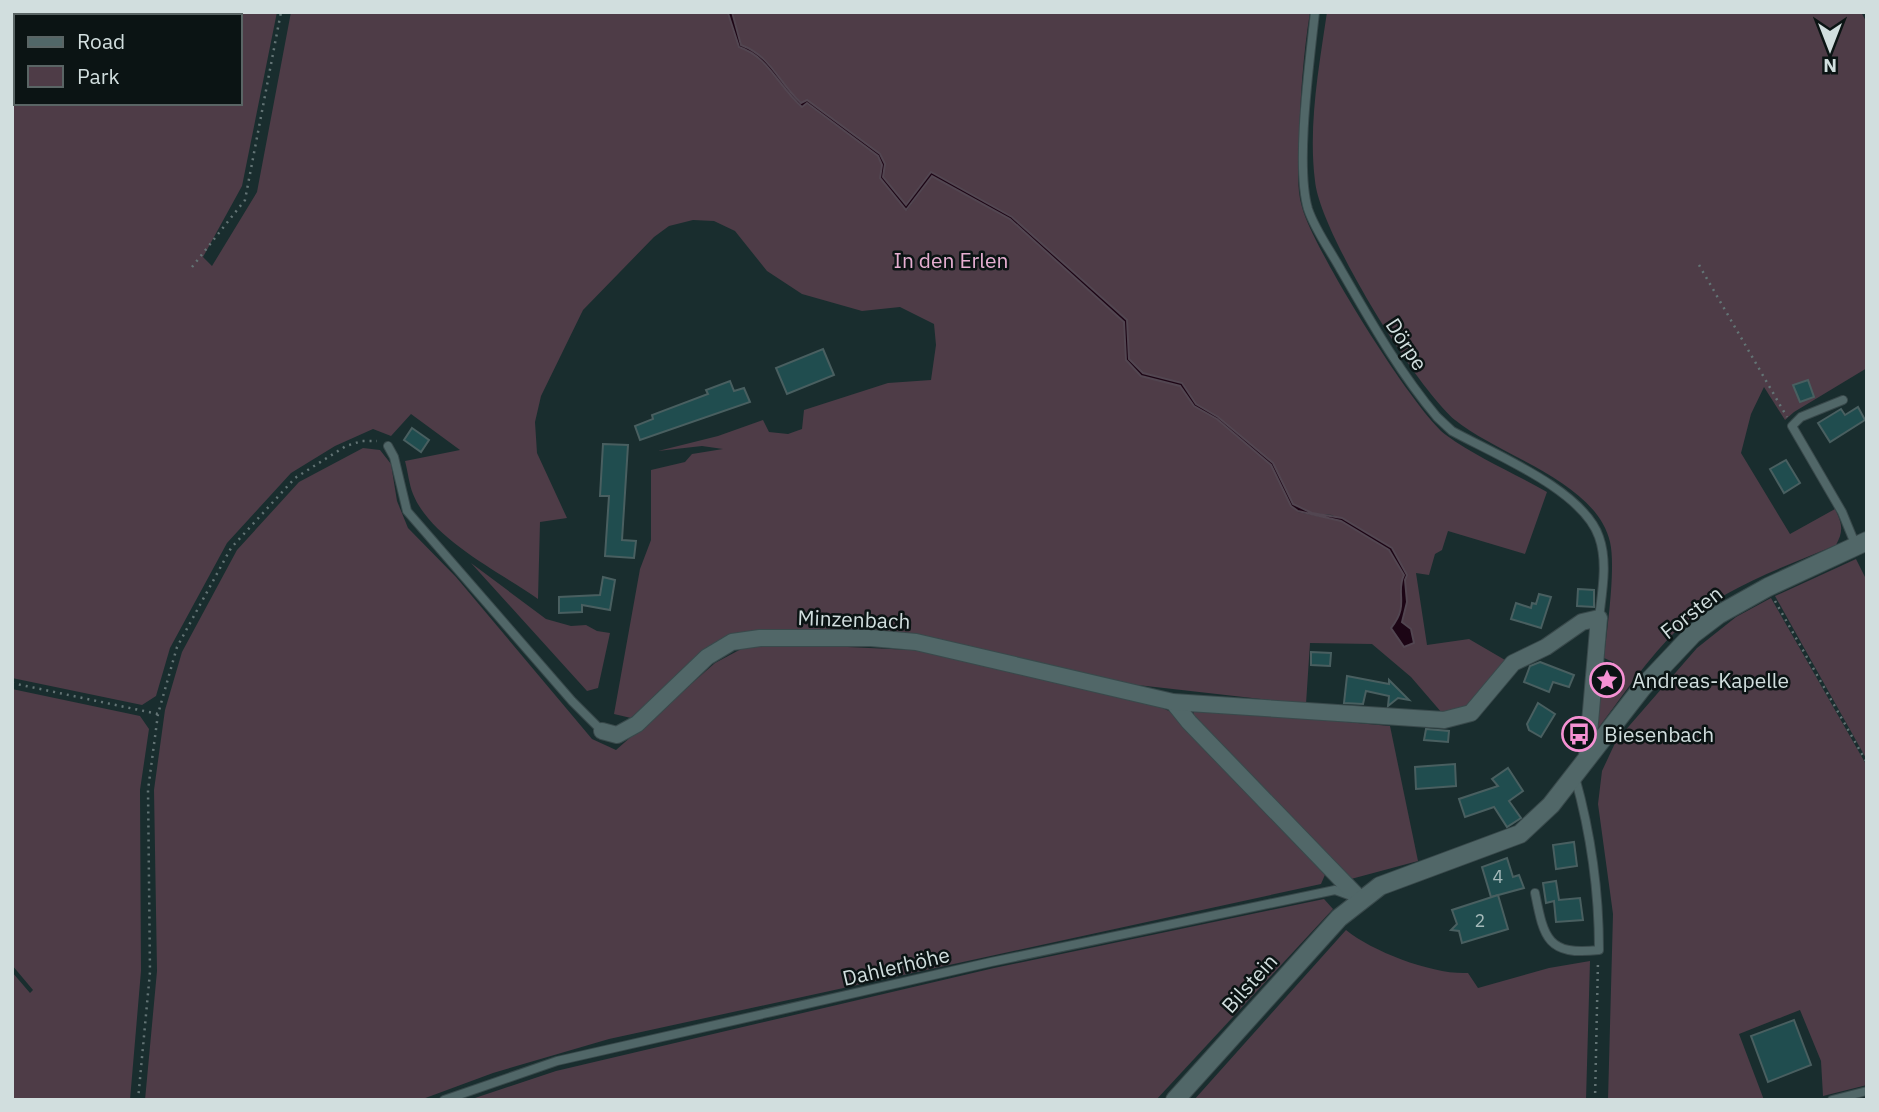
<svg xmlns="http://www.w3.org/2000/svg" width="1879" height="1112" viewBox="0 0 1879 1112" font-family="'IBM Plex Sans',sans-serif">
<rect width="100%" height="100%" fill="#192d2e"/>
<g fill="#4e3c47" fill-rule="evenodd">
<path d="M12 12H277L242 186 203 257 212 266 257 192 291 12H729L739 47C769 57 777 85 802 107L806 103 878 156 882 165 880 178 907 210 932 176 1010 219 1124 322 1126 360 1141 376 1180 386 1194 406 1217 419 1271 465 1291 506 1298 512 1341 521 1389 550 1404 575C1395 592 1410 612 1391 628L1404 647 1407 625 1402 622 1407 602 1404 580 1407 575 1391 548 1332 515 1312 513 1293 504 1273 463 1218 417 1195 404 1182 383 1143 373 1129 359 1127 320 1012 217 931 173 906 206 883 177 885 164 880 154 807 100 802 103C778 82 771 55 741 45L731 13 1310 12C1303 56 1300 100 1299 144 1299 165 1296 187 1302 207 1312 247 1414 411 1446 435 1476 457 1514 473 1547 492L1525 554 1448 531 1442 550 1435 554 1429 575 1416 573 1427 645 1469 639 1505 660 1485 690 1465 710 1442 713 1411 677 1372 644 1310 643 1306 704 1111 682 919 635 784 632 728 635 706 649 631 718 614 714 640 569 651 540V470L685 462 692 454 723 449 702 446 658 451 718 436 763 420 769 432 788 434 802 429 804 410 888 383 931 380 936 345 934 324 900 307 862 311 802 294 767 271 735 231 714 221 693 220 669 226 654 237 583 310 541 396 535 422 537 453 567 518 540 522 538 599C500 572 431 539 413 494 409 484 408 472 405 461L460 450 411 414 391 436 373 429 335 446 291 473 227 543 170 648 156 696 142 705 12 678ZM16 16H240V103H16Z"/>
<path d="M1327 12H1861L1867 23V368L1794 412 1785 420 1764 387 1751 414 1741 453 1790 534 1835 509C1842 523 1844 531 1836 545 1782 568 1724 587 1680 627 1648 657 1622 697 1596 731L1599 689H1603L1606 682 1612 683 1613 662 1604 658C1607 629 1616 568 1610 542 1596 481 1497 455 1455 420 1415 386 1320 232 1315 181 1308 125 1319 67 1327 12Z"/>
<path d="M363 448 380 450 391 464 397 501 408 528 456 577 592 739 616 750 715 663 743 648 784 644 933 651 1150 702 1171 712 1327 870 1321 884 609 1039 493 1073 420 1100H145L157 971 154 790 165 710 182 652 237 550 299 482Z"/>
<path d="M1856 559 1867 581V760L1775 596Z"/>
<path d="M471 563 546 619 571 626 586 625 597 631 610 633 598 688 587 691Z"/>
<path d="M1771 598 1867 766V1085L1823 1096 1821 1061 1800 1010 1739 1034 1764 1100H1608L1613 914 1598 804 1602 771 1616 741 1697 648 1736 617Z"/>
<path d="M12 689 140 716 149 729 140 790 141 971 130 1100H12V972L30 993 33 990 12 965Z"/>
<path d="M1193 708 1390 726 1418 861 1351 879 1194 716Z"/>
<path d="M1324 899 1333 909 1156 1100H469L556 1071 994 968Z"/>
<path d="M1346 930C1373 952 1434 975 1468 973L1478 988 1549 968 1590 961 1586 1100H1194Z"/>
</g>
<path fill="#1c0515" stroke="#524651" stroke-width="2" d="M732 12 741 45C771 56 778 82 801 103L807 100 880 154 885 164 883 177 906 205 931 172 1012 217 1127 320 1129 359 1143 373 1182 383 1196 404 1218 417 1273 463 1293 504 1312 513 1342 518 1392 548 1407 575 1405 580 1407 602 1402 622 1411 629 1414 643 1404 647 1391 628C1410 605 1395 593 1404 575L1389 550 1341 521 1298 511 1291 506 1271 465 1217 419 1194 406 1180 386 1141 376 1126 360 1124 322 1010 219 932 176 906 210 880 178 882 165 878 156 807 103 802 107C777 85 769 57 739 47L728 13Z"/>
<g fill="#204d4f" stroke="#495f60" stroke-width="2">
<path d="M823 349 834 375 787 394 776 368Z"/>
<path d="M1808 380 1814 397 1800 402 1793 385Z"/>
<path d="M730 381 734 391 744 388 750 402 640 440 635 426 653 419 652 415 708 394 706 390Z"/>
<path d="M1858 407 1865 420 1830 442 1818 423 1841 409 1845 415Z"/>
<path d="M412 428 429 440 421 452 404 440Z"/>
<path d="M603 444 628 445 622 540 636 541 634 558 605 556 609 496H600Z"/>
<path d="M1786 460 1800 483 1784 493 1770 469Z"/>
<path d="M603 577 615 580 610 610 582 605V612L559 613V597L600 595Z"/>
<path d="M1578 589 1594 590V607L1577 606Z"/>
<path d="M1539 594 1551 597 1541 628 1511 619 1516 603 1531 608 1532 603 1536 604Z"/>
<path d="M1311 652 1331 653 1330 666 1311 665Z"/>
<path d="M1540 662 1574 675 1569 687 1553 682 1549 692 1524 682 1530 666Z"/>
<path d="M1347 676 1389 684V680L1409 700 1398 698 1388 706 1389 696 1366 691 1363 704 1344 703Z"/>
<path d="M1538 703 1555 714 1541 737 1529 730 1527 724Z"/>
<path d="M1426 729 1449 731 1448 742 1424 740Z"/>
<path d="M1455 764 1456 786 1416 789 1415 767Z"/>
<path d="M1508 768 1523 791 1509 801 1521 818 1507 827 1494 807 1465 817 1459 799 1498 786 1492 779Z"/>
<path d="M1574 842 1577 866 1556 869 1553 845Z"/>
<path d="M1507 858 1513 877 1519 875 1524 888 1491 897 1482 867Z"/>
<path d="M1556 881 1559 900 1580 898 1583 920 1556 922 1554 901 1546 903 1543 883Z"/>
<path d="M1498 895 1508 929 1462 943 1459 931 1451 930 1457 924 1452 910Z"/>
<path d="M1794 1020 1811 1065 1768 1082 1751 1036Z"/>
</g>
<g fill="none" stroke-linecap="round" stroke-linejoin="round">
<g stroke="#39494b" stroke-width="10">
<g id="service">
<path d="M1315 12C1310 60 1295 165 1308 209 1315 230 1330 250 1341 270 1370 320 1399 372 1437 417L1452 431C1494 454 1583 490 1599 537 1608 562 1602 592 1599 618"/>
<path d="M1843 400 1801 417 1792 426 1842 512 1856 546"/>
<path d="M388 446 394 457 407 511 572 701 602 731"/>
<path d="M1535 893C1544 938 1547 956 1599 950 1599 891 1591 834 1575 777"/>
<path d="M444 1100 557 1061 991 962 1335 890 1354 897"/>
<path d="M1832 1100 1867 1091"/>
</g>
</g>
<g stroke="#39494b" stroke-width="18">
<g id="minor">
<path d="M1173 702 1189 722 1360 899"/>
<path d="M602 731 617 735 637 724 707 657 732 642 760 638H871L916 642 1173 702 1444 720 1471 713 1513 663 1546 647 1582 622 1599 618 1587 757"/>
</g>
</g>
<g stroke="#39494b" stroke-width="20">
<path id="tertiary" d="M1175 1100 1339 918 1380 886 1520 834 1551 805 1642 688 1693 634 1718 615 1768 587 1867 541"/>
</g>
<g stroke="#637475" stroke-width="2.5" stroke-dasharray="2 5" stroke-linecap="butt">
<path d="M1865 12 1867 15"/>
<path d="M1699 265 1787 417"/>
<path d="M192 267 245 200 281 12"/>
<path d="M1775 601 1867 763"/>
<path d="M12 683 158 714"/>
<path d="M138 1100 150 972 148 790 158 714 177 647 231 548 295 478 346 446 362 441H377"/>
<path d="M1595 1100 1598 961"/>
</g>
<use href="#service" stroke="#516768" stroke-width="8"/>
<use href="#minor" stroke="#516768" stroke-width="16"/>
<use href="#tertiary" stroke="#516768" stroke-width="18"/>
</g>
<defs>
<g id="sight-ring" transform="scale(1.75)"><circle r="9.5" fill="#0b1414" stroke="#f591d3" stroke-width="1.5"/><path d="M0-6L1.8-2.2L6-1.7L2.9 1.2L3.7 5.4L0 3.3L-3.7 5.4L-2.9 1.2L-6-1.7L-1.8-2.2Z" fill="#f591d3"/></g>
<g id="bus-ring" transform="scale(1.75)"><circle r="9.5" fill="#0b1414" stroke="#f591d3" stroke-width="1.5"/><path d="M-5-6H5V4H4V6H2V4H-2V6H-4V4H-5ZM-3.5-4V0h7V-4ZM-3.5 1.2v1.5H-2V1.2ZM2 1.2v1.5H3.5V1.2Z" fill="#f591d3"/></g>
</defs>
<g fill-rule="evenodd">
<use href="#sight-ring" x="1607" y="680"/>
<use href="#bus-ring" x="1579" y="734"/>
</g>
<g text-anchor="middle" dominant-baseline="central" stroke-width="5" stroke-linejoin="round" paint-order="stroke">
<g font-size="18" fill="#a5baba">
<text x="1498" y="876">4</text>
<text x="1480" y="920">2</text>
</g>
<g font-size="21" fill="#e7afd2" stroke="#0b1414">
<text x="951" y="260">In den Erlen</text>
</g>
<g font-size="21" fill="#d1dede" stroke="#0b1414">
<text transform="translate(1407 344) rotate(57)">Dörpe</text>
<text transform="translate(1691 612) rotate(-38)">Forsten</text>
<text transform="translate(854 619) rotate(2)">Minzenbach</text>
<text transform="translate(896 966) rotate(-13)">Dahlerhöhe</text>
<text transform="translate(1249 983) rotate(-48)">Bilstein</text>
</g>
<g font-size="21" fill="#d1dede" stroke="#0b1414" text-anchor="start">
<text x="1632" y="680">Andreas-Kapelle</text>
<text x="1604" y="734">Biesenbach</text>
</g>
</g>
<rect width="1879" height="1112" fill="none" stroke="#d1dede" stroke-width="28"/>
<rect x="14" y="14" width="228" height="91" fill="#0b1414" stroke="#5a6565" stroke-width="2"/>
<rect x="28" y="37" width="35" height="10" fill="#516768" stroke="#5a6565" stroke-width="2"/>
<text x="77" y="49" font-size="21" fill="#d1dede">Road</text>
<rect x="28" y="66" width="35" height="21" fill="#4e3c47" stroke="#5a6565" stroke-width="2"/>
<text x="77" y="84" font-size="21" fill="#d1dede">Park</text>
<g transform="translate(1830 49) rotate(180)" stroke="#0b1414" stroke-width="5" paint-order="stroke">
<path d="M0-5L12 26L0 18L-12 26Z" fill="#d1dede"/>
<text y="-10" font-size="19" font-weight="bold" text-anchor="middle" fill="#d1dede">N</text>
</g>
</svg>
